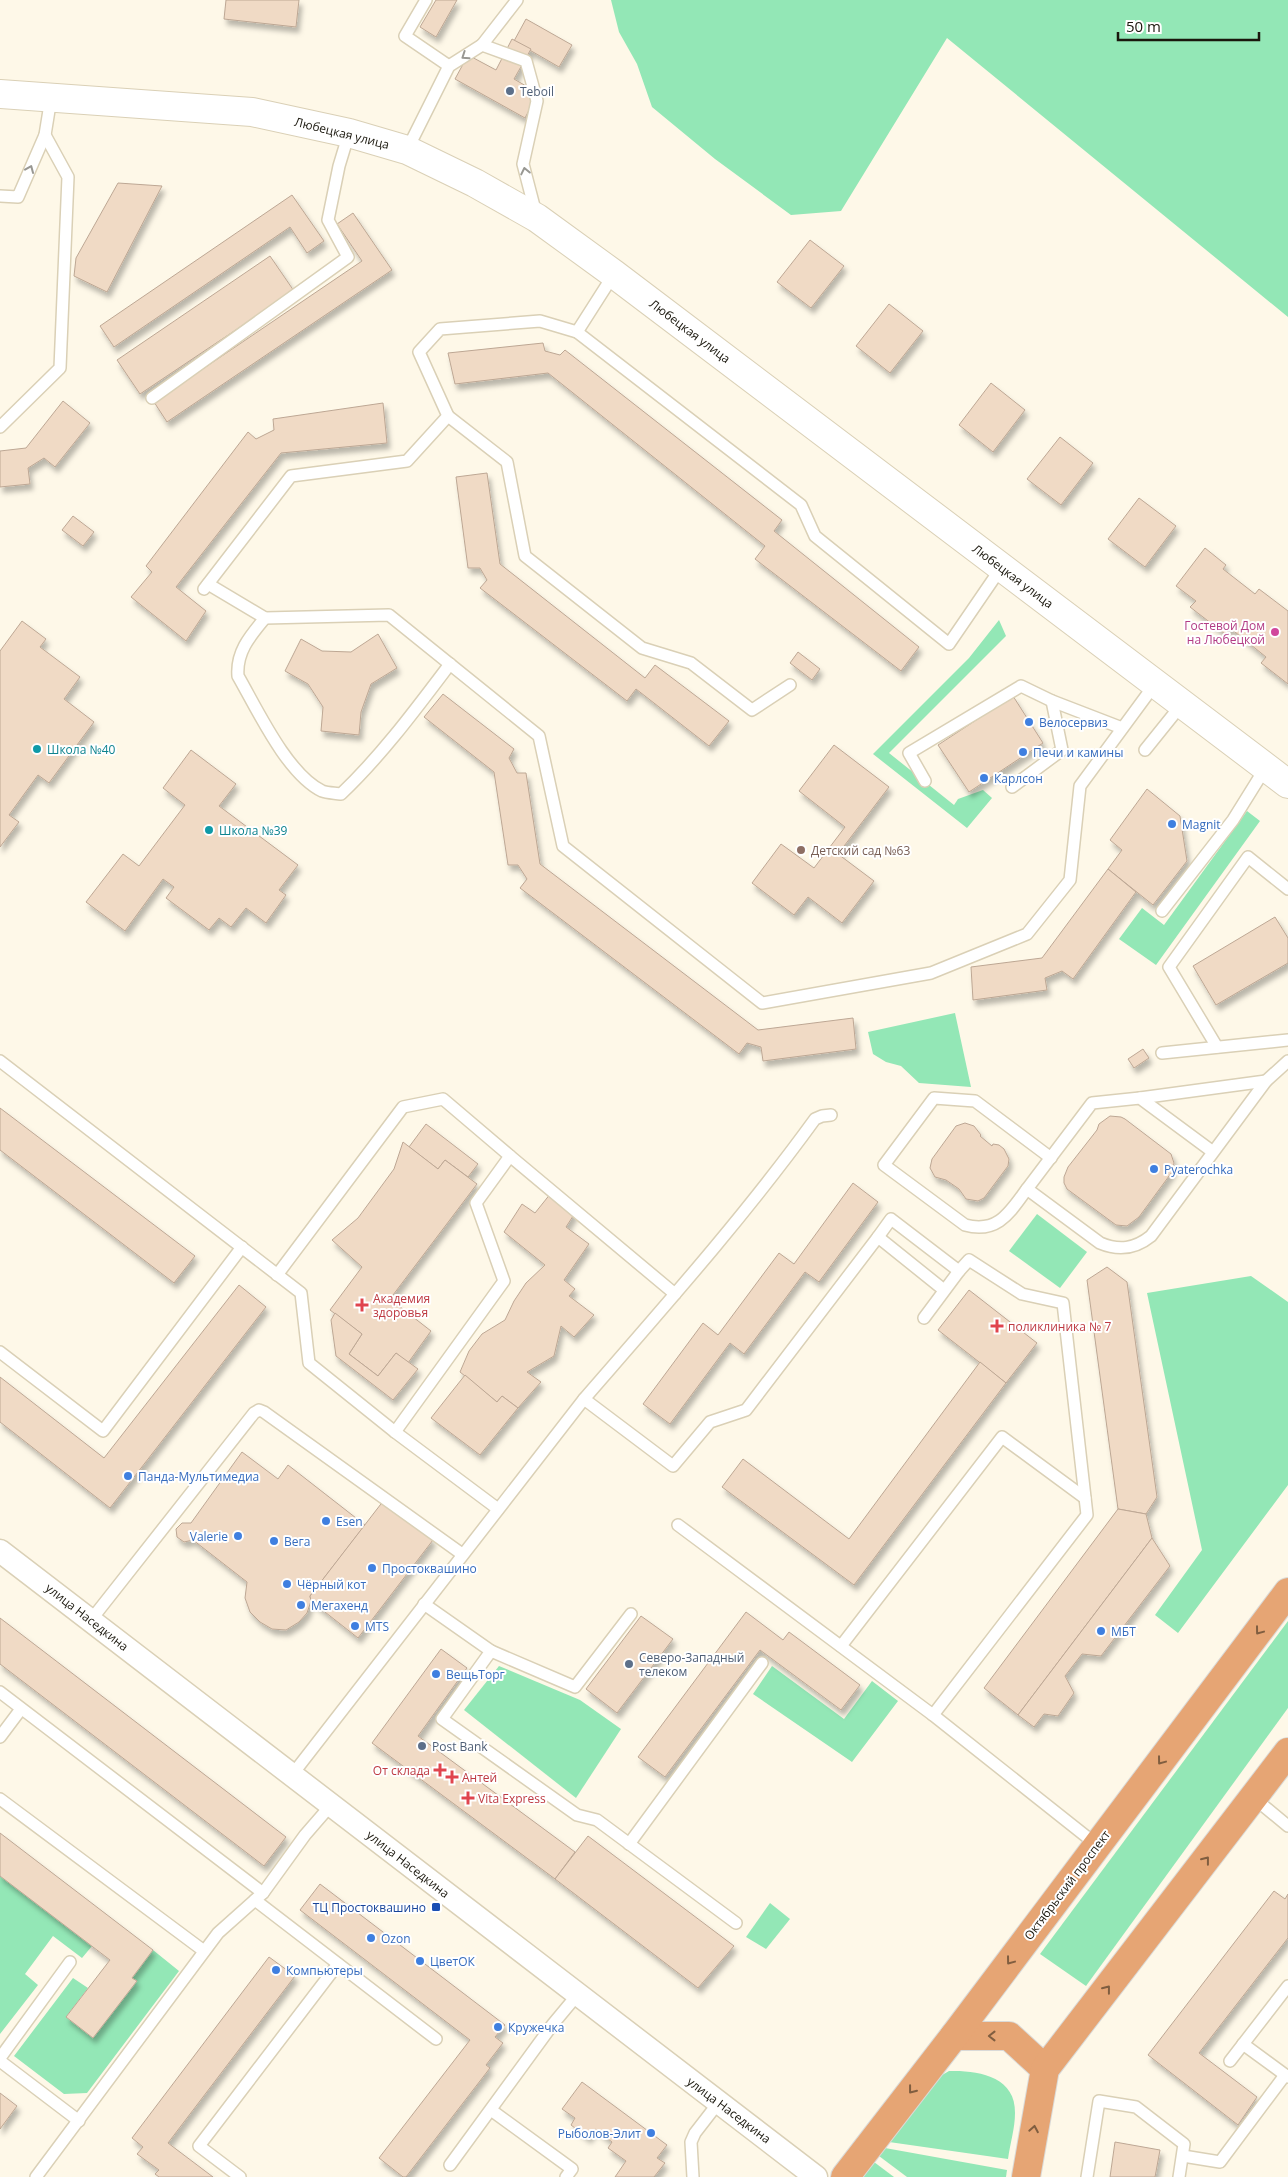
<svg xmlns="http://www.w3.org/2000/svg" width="1288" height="2177" viewBox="0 0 1288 2177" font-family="'Open Sans',sans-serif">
<defs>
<filter id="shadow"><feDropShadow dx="3" dy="5.5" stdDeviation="2.5" flood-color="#0004"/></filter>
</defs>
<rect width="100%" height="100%" fill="#fef8e8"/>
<g fill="#93e7b6">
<path d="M611 0H1288V317L947 38 841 211 791 215 715 159 652 107 637 64 619 32Z"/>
<path d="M999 620 1006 636 889 753 954 805 958 799 983 790 992 798 967 828 873 754 969 658Z"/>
<path d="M1247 811 1260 821 1156 965 1119 939 1142 908 1164 925Z"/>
<path d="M955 1013 971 1087 919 1083 901 1066 886 1062 873 1054 868 1032Z"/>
<path d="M1037 1214 1087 1252 1060 1288 1009 1251Z"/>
<path d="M1251 1276 1288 1302V1485L1178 1633 1155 1615 1202 1550 1147 1293Z"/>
<path d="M1288 1621V1708L1086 1986 1040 1954Z"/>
<path d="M499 1666 580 1700 621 1729 576 1798 464 1710Z"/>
<path d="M772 1666 844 1719 872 1681 898 1701 852 1762 753 1694Z"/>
<path d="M0 1876 92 1946 82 1958 53 1936 25 1974 38 1985 0 2034Z"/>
<path d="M770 1903 790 1919 766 1949 746 1937Z"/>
<path d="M153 1950 179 1971 87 2093 64 2094 14 2056 73 1978 88 1988 66 2017 93 2038 136 1981 132 1978Z"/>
<path d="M949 2071C977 2070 1016 2076 1015 2113 1015 2128 1010 2144 1008 2159L889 2142 937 2078Z"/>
<path d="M885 2148 1007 2170 1006 2177H907L879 2156Z"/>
<path d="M874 2162 894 2177H863Z"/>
</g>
<g fill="#f0dac5" stroke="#bda794" filter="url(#shadow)">
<path d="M226 0H299L296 27 224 19Z"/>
<path d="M436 0H457L436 37 420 27Z"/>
<path d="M526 19 572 45 559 67 514 41Z"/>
<path d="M512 39 531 49 514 79 538 93 525 118 455 79 468 55 496 70Z"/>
<path d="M118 183 162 186 107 292 74 276 76 258Z"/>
<path d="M292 195 324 241 307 253 290 227 114 347 100 326Z"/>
<path d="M353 213 392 270 167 422 154 402 362 261 337 224Z"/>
<path d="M810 240 844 266 811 308 777 282Z"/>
<path d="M270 256 294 291 140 394 117 360Z"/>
<path d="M889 304 923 331 890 373 856 346Z"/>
<path d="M543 343 545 351 560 355 565 350 782 520 774 531 919 647 901 671 755 559 765 546 548 373 455 384 448 353Z"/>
<path d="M991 383 1025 410 993 452 959 425Z"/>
<path d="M63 401 90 423 55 467 44 458 28 468 30 484 0 487V451L26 448Z"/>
<path d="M383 403 387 443 281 453 176 587 206 611 186 641 131 597 152 572 146 566 248 432 256 439 274 430 273 419Z"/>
<path d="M1060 437 1093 463 1061 505 1027 479Z"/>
<path d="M487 473 500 564 645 678 655 665 729 721 709 746 636 689 627 701 480 588 487 580 480 568H468L456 477Z"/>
<path d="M1139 498 1176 526 1145 567 1108 539Z"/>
<path d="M73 516 94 532 83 546 62 530Z"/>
<path d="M1205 548 1226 565 1223 569 1255 594 1259 589 1288 611V684L1261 663 1266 657 1230 628 1225 634 1190 607 1196 601 1176 586Z"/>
<path d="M22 621 46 639 40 647 80 677 64 699 94 722 49 783 38 775 9 815 19 822 0 847V651Z"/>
<path d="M378 634 397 668 371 684 361 712 359 735 321 731 323 707 308 684 285 671 301 639 322 651 351 652Z"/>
<path d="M798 652 820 669 812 680 790 663Z"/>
<path d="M443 694 514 749 509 758 517 773H526L540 864 758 1030 853 1018 856 1049 763 1061 761 1047 747 1043 739 1054 520 888 527 879 518 865H508L494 772 424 717Z"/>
<path d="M1013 696 1043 743 969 792 938 745Z"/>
<path d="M834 745 889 787 838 854 874 881 842 923 808 897 794 915 752 883 781 844 814 868 845 827 799 791Z"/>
<path d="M191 750 236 784 219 806 298 865 279 890 286 895 266 923 246 908 231 927 219 918 209 930 166 898 174 887 163 879 125 931 86 902 123 854 139 866 185 805 163 788Z"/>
<path d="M1147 789 1180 816 1187 861 1153 905 1108 869 1122 850 1110 840Z"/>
<path d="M1108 869 1136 892 1073 979 1062 971 1045 978 1047 990 973 1000 971 967 1042 958Z"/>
<path d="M1275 917 1288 938V963L1216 1005 1193 966Z"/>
<path d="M1143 1049 1149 1058 1134 1068 1128 1059Z"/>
<path d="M0 1108 195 1256 174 1283 0 1150Z"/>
<path d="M1110 1116 1121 1117 1125 1119 1171 1154 1174 1163 1172 1172 1139 1217 1127 1226 1116 1225 1067 1189 1064 1183V1177L1068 1167 1097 1130 1099 1124Z"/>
<path d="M965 1123 974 1126 981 1135 980 1136 992 1146 993 1144 999 1145 1004 1149 1009 1159 1008 1166 984 1198 978 1201 966 1199 959 1189 946 1180 935 1177 930 1168 932 1159 956 1126Z"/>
<path d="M426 1124 478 1164 468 1177 445 1160 438 1169 409 1147Z"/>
<path d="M403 1142 438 1169 445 1160 477 1184 390 1299 431 1331 408 1363 396 1353 378 1376 349 1354 362 1334 330 1310 362 1267 332 1240 358 1218 394 1169Z"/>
<path d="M853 1183 878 1202 819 1282 805 1272 744 1354 730 1343 670 1424 643 1404 703 1323 718 1335 779 1253 794 1264Z"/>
<path d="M551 1193 575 1213 566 1227 589 1244 564 1280 575 1289 569 1296 594 1315 574 1337 561 1326 554 1356 527 1372 541 1382 518 1408 502 1396 497 1402 460 1372 469 1351 482 1334 505 1320 514 1301 526 1283 545 1265 504 1232 522 1204 535 1213Z"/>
<path d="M1107 1267 1127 1282 1157 1497 1146 1514 1118 1509 1087 1280Z"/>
<path d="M239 1285 266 1307 110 1508 0 1422V1377L104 1458Z"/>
<path d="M969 1290 1037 1343 1006 1383 938 1330Z"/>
<path d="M335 1313 362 1334 349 1354 378 1376 396 1353 418 1369 393 1400 336 1356 331 1320Z"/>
<path d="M980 1362 1006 1383 854 1585 722 1487 743 1459 849 1539Z"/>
<path d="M465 1375 497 1402 502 1396 518 1408 480 1455 431 1418Z"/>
<path d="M242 1452 278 1479 288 1465 365 1525 310 1596 311 1601 307 1613 299 1622 286 1630 272 1629 260 1622 250 1612 245 1598 247 1582 193 1540 184 1542 177 1537 176 1529 182 1523H191Z"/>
<path d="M384 1500 433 1540 358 1638 311 1601 310 1596Z"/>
<path d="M1118 1509 1146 1514 1152 1538 1018 1715 984 1688Z"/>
<path d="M1152 1538 1170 1566 1101 1656 1082 1654 1065 1676 1074 1693 1058 1716 1044 1714 1034 1727 1018 1715Z"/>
<path d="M746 1612 783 1640 789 1632 860 1685 841 1710 760 1650 665 1777 638 1757Z"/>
<path d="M641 1616 673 1639 617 1713 586 1689Z"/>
<path d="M0 1618 286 1837 264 1866 0 1664Z"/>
<path d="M441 1649 467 1668 418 1736 575 1852 555 1879 372 1743Z"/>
<path d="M0 1833 153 1950 132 1978 137 1981 93 2038 66 2017 110 1960 0 1876Z"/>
<path d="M588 1836 734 1946 698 1988 555 1879Z"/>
<path d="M320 1884 505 2025 495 2037 503 2043 486 2065 490 2068 406 2177H403L379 2158 470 2040 300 1910Z"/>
<path d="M1274 1891 1285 1899 1288 1894V1938L1199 2053 1257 2097 1238 2125 1148 2055Z"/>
<path d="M269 1957 295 1976 168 2143 213 2177H159L155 2174 159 2170 137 2154 143 2147 132 2138Z"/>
<path d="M582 2082 667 2145 657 2158 665 2163 654 2177H615L626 2161 608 2148 612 2142 595 2129 588 2138 571 2125 575 2118 562 2109Z"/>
<path d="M0 2093 17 2106 0 2129Z"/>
<path d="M1115 2142 1160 2150 1155 2177H1110Z"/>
</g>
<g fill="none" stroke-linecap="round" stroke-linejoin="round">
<g stroke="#dad0b6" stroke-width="14">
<g id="service">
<path d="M426 0 405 36 449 66"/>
<path d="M482 45 517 0"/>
<path d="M407 150 449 66 482 45 526 61 537 101 523 164 536 214"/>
<path d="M0 196 18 197 45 135 51 98"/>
<path d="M577 332 801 505 815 536 949 644 1001 568"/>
<path d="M152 398 348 257 328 220 339 166 349 133"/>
<path d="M448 416 507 462 525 556 642 648 691 663 752 710 790 685"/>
<path d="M0 427 60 368 68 177 45 135"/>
<path d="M208 584 265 618 389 615 539 736 563 846 762 1003 931 973 1027 934 1070 880 1080 786 1155 684"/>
<path d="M204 589 291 476 407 461 448 416 419 352 440 329 540 321 577 332 614 274"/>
<path d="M265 618C250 636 236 652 238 676 257 709 287 774 322 791 327 793 335 793 341 794 382 755 416 709 450 664"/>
<path d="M1145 750 1182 704"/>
<path d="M925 781 909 753 1021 686 1052 701 1122 728"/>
<path d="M1012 787 1062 750 1052 701"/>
<path d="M1162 911 1233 820 1266 767"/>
<path d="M1217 1047 1169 967 1248 857 1288 889"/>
<path d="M1162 1053 1288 1040"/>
<path d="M0 1061 301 1293 309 1363 395 1432 498 1509"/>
<path d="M1140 1098 1266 1081"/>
<path d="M1213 1152 1140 1098 1092 1103 1027 1189 1100 1243C1119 1251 1135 1249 1151 1236L1266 1081 1288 1061"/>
<path d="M510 1156 675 1294"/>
<path d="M1027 1189C1010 1212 998 1234 965 1225L884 1165 934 1098 975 1101 1051 1158"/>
<path d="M878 1237 891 1219 959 1271 969 1260 1022 1294 1063 1303 1087 1515 933 1715"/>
<path d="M277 1275 403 1107 443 1099 510 1156 476 1203 504 1281 395 1432"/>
<path d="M924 1318 959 1271"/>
<path d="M0 1352 103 1431 242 1247"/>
<path d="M584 1399C663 1308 744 1217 815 1119L822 1116 831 1115"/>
<path d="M678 1525 933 1715 1097 1845"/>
<path d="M424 1604 491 1651 442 1719 577 1815 597 1820 736 1923"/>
<path d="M91 1620 254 1413 259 1410 264 1412 462 1554"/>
<path d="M841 1646 1002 1437 1085 1498"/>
<path d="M491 1651 575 1687 631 1614"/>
<path d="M0 1692 263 1893"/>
<path d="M0 1737 21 1709"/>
<path d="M292 1775 584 1399 673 1466 710 1422 746 1410 878 1237 944 1290"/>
<path d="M1254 1798 1288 1826"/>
<path d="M0 1799 204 1951"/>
<path d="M629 1844 762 1663"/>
<path d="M255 1900 436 2039"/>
<path d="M1243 2044 1288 2077"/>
<path d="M0 2058 70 1962"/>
<path d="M0 2061 79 2121"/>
<path d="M1230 2061 1288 1986"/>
<path d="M491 2110 572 2169 566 2177"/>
<path d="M1183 2156 1220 2162 1285 2075"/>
<path d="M450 2165 553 2024 578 1994"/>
<path d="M36 2177 218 1933 263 1893 305 1835 331 1805"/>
<path d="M240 2177 199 2146 338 1964"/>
<path d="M693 2177 691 2142 695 2133 719 2102"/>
<path d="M1087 2177 1099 2101 1136 2107 1184 2144 1179 2177"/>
</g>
</g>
<g stroke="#dad0b6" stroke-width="25">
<path id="minor" d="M0 1551 816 2177"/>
</g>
<g stroke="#dad0b6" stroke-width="30">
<path id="tertiary" d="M0 94 252 112 349 133 407 150 475 183 537 218 614 274 1288 784"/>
</g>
<g stroke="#dadad8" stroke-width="30">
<g id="primary">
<path d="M954 2036H1009L1045 2069"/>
<path d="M845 2177 954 2036 1288 1592"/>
<path d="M1026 2177 1045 2069 1288 1752"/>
</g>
</g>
<use href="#service" stroke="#fff" stroke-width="11"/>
<use href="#minor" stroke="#fff" stroke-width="22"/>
<use href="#tertiary" stroke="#fff" stroke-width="28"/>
<use href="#primary" stroke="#e6a574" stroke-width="28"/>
</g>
<defs><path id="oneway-chevron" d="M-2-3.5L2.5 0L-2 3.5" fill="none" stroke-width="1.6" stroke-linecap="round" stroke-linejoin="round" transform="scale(1.25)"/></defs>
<g stroke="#989792">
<use href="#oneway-chevron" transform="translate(465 56) rotate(146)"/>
<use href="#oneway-chevron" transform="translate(30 169) rotate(-67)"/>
<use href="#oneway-chevron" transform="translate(525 171) rotate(-102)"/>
</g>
<g stroke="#805e40">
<use href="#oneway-chevron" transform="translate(1259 1631) rotate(127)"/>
<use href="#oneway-chevron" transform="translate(1161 1761) rotate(127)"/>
<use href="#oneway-chevron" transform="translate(1206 1860) rotate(-52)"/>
<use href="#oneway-chevron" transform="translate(1010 1961) rotate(127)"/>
<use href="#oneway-chevron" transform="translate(1107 1989) rotate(-52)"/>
<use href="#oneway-chevron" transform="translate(992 2036) rotate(-180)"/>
<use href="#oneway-chevron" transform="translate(912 2090) rotate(128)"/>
<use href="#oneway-chevron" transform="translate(1034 2129) rotate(-80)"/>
</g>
<g fill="#5c6f8a" stroke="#fff" stroke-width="2">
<circle cx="510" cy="91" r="5"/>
<circle cx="629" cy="1664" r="5"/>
<circle cx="422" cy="1746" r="5"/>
</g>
<circle fill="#d1479c" stroke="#fff" stroke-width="2" cx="1275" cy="632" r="5"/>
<g fill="#3f7fe0" stroke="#fff" stroke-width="2">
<circle cx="1029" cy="722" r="5"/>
<circle cx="1023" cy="752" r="5"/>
<circle cx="984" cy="778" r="5"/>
<circle cx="1172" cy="824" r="5"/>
<circle cx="1154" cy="1169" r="5"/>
<circle cx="128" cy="1476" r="5"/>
<circle cx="326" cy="1521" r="5"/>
<circle cx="238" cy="1536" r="5"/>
<circle cx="274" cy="1541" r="5"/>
<circle cx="372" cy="1568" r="5"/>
<circle cx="287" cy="1584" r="5"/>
<circle cx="301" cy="1605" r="5"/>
<circle cx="355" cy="1626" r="5"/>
<circle cx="1101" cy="1631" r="5"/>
<circle cx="436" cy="1674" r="5"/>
<circle cx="371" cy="1938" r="5"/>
<circle cx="420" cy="1961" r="5"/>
<circle cx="276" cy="1970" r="5"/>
<circle cx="498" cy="2027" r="5"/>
<circle cx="651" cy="2133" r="5"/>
</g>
<g fill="#0f9aa8" stroke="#fff" stroke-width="2">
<circle cx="37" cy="749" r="5"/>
<circle cx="209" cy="830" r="5"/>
</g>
<circle fill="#8d6e63" stroke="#fff" stroke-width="2" cx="801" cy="850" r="5"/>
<g fill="#e0444e" stroke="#fff" stroke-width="2">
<path d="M359.5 1297.5h5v5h5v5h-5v5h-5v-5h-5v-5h5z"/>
<path d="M994.5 1318.5h5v5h5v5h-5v5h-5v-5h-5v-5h5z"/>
<path d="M437.5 1762.5h5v5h5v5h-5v5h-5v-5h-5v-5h5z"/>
<path d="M449.5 1769.5h5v5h5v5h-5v5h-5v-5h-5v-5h5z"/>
<path d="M465.5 1790.5h5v5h5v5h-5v5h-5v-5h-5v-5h5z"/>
</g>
<rect fill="#1a4fb4" stroke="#fff" stroke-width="2" x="431" y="1902" width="10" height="10" rx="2.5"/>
<g text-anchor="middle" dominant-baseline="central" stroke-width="4" stroke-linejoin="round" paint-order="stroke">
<g font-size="12" fill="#4e5e75" stroke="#fff" text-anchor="start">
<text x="520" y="91">Teboil</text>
<text x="639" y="1657">Северо-Западный<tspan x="639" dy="14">телеком</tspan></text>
<text x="432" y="1746">Post Bank</text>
</g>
<g font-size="12" fill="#1a170d" stroke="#fff">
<text transform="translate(342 133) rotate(14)">Любецкая улица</text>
<text transform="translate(690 331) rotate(37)">Любецкая улица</text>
<text transform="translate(1013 576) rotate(37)">Любецкая улица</text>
<text transform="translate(87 1617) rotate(38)">улица Наседкина</text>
<text transform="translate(408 1864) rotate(38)">улица Наседкина</text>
<text transform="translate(1067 1885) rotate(-53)">Октябрьский проспект</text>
<text transform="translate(729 2110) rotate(37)">улица Наседкина</text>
</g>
<g font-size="12" fill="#b23c85" stroke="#fff" text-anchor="end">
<text x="1265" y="625">Гостевой Дом<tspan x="1265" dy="14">на Любецкой</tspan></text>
</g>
<g font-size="12" fill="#366cbe" stroke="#fff" text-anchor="start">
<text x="1039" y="722">Велосервиз</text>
<text x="1033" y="752">Печи и камины</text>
<text x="994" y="778">Карлсон</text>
<text x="1182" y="824">Magnit</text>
<text x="1164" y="1169">Pyaterochka</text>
<text x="138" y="1476">Панда-Мультимедиа</text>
<text x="336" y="1521">Esen</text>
<text x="228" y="1536" text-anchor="end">Valerie</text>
<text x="284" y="1541">Вега</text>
<text x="382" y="1568">Простоквашино</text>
<text x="297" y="1584">Чёрный кот</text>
<text x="311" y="1605">Мегахенд</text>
<text x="365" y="1626">MTS</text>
<text x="1111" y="1631">МБТ</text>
<text x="446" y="1674">ВещьТорг</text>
<text x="381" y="1938">Ozon</text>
<text x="430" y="1961">ЦветОК</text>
<text x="286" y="1970">Компьютеры</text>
<text x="508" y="2027">Кружечка</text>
<text x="641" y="2133" text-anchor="end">Рыболов-Элит</text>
</g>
<g font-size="12" fill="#0d838f" stroke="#fff" text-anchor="start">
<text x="47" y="749">Школа №40</text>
<text x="219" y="830">Школа №39</text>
</g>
<g font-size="12" fill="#785e54" stroke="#fff" text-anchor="start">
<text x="811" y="850">Детский сад №63</text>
</g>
<g font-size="12" fill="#be3a42" stroke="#fff" text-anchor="start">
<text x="373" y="1298">Академия<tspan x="373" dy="14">здоровья</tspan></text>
<text x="1008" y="1326">поликлиника № 7</text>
<text x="430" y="1770" text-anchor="end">От склада</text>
<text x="462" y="1777">Антей</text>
<text x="478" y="1798">Vita Express</text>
</g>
<g font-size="12" fill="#164399" stroke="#fff" text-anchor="end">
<text x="426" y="1907">ТЦ Простоквашино</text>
</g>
</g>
<path d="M1118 32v8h141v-8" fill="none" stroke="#1a170d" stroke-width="2.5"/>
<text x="1126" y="32" font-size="15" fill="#1a170d" stroke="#ffffff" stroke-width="4" paint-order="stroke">50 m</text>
</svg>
